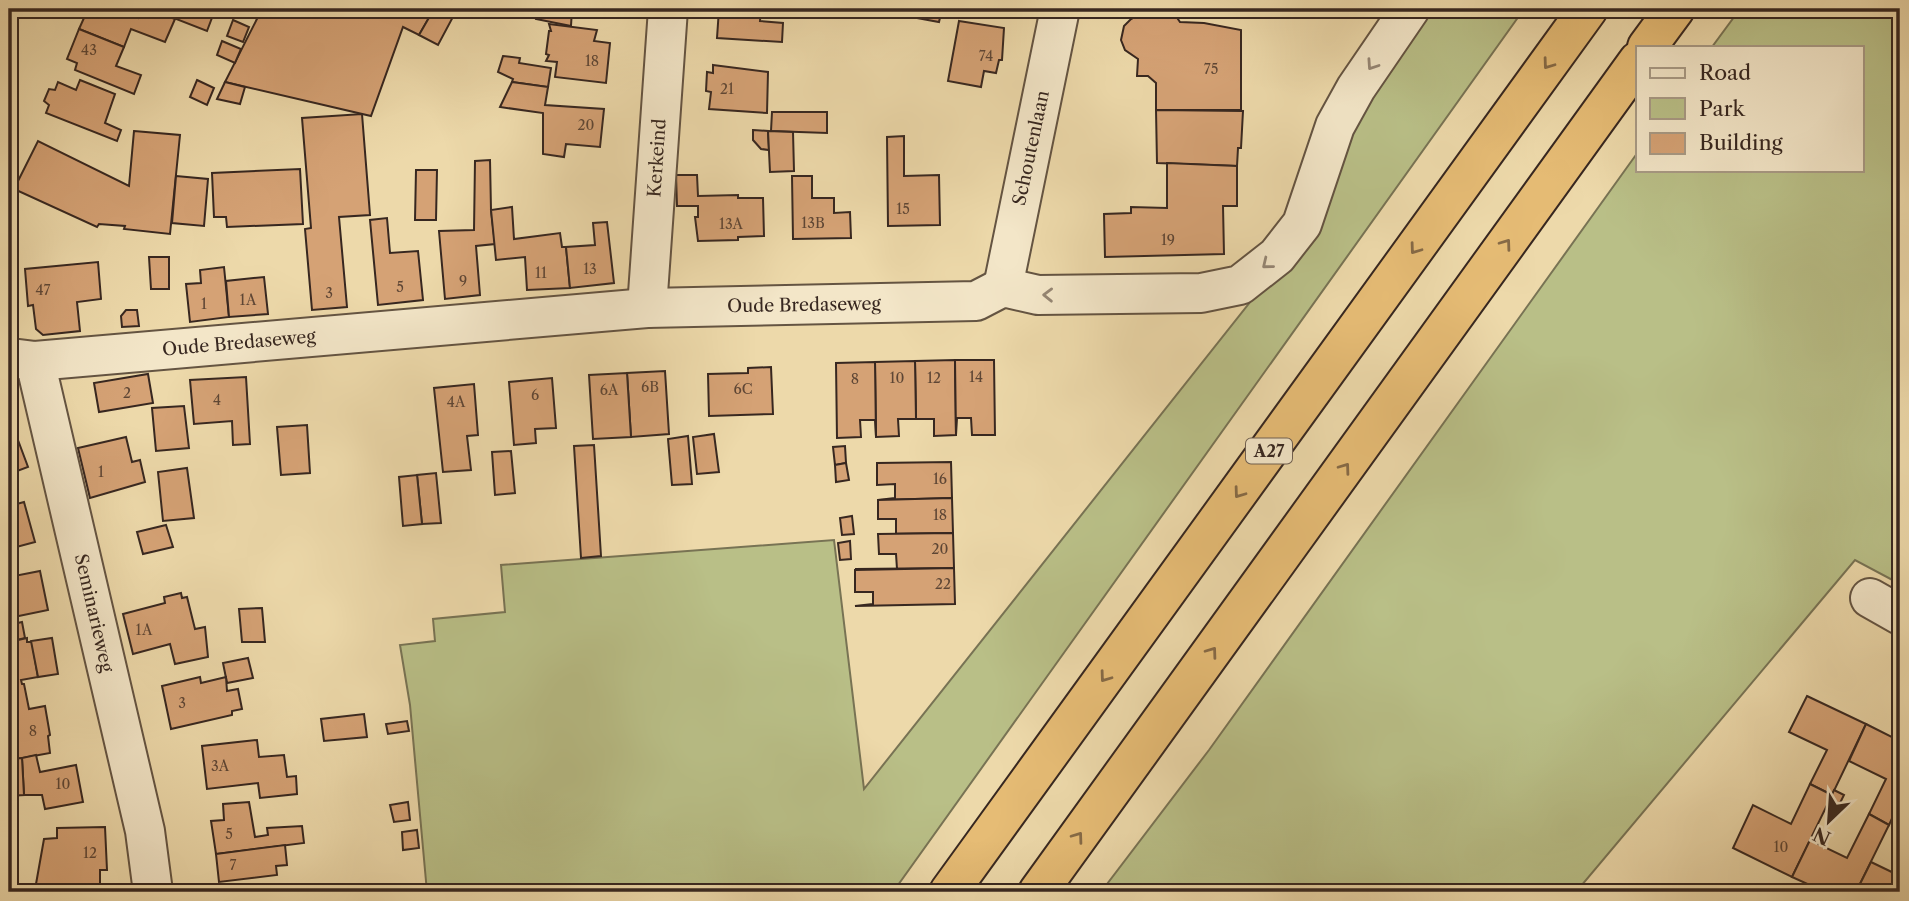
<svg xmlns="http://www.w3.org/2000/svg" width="1909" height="901" viewBox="0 0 1909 901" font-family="'Libre Caslon Text',serif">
<rect width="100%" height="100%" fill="#edd9aa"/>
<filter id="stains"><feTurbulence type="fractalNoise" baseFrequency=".00286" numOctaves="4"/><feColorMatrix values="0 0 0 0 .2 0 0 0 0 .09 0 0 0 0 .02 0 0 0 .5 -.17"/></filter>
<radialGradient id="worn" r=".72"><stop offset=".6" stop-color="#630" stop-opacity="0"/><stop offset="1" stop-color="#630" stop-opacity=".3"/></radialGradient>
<g fill="#b9bf87" stroke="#787354" stroke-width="2">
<path d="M1425 9H1524L893 892H427L410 705 400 645 435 641 433 619 505 612 501 565 834 540 864 789 1251 301 1278 277 1344 132Z"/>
<path d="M1740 9H1900V584L1855 560 1576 892H1101L1209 750 1638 152V170H1862V47H1712Z"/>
</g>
<g fill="#d5a275" stroke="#372720" stroke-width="2">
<path d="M88 9H115L138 18 141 9H149L175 19 165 42 131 29 124 47 79 29Z"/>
<path d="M174 9H197L213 15 207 31 171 17Z"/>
<path d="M262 9H434L419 35 403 27 371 116 225 82Z"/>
<path d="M434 9H442L454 15 438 45 419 35Z"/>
<path d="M538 9H581H572L571 26 536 19Z"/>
<path d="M719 9H761L760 21 783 23 782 42 717 38Z"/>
<path d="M896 9H942L939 22 895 14Z"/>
<path d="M1139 9H1171L1180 22 1204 23 1241 30V110H1156V83L1148 76H1137L1138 59 1125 50 1121 40 1124 26 1131 19 1139 15Z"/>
<path d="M233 20 249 27 243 42 227 36Z"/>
<path d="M959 21 1004 28 1002 60H999L996 73 984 71 981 87 948 81Z"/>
<path d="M549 24 597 30 594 41 610 43 606 83 555 77 557 62 546 61 549 55 546 54 549 31H551Z"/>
<path d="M79 29 124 47 116 66 141 75 134 94 75 70 77 63 67 59Z"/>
<path d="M222 41 241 49 235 63 217 55Z"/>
<path d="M503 56 520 58 519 63 551 68 548 87 512 82 513 79 498 72Z"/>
<path d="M713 65 768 72 767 113 709 109 711 92 706 91 707 72 713 73Z"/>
<path d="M80 80 115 94 105 123 121 130 117 141 46 113 49 105 44 101 49 89 55 90 58 82 76 90Z"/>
<path d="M197 80 214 88 207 105 190 97Z"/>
<path d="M225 82 245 87 240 104 217 99Z"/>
<path d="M512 82 548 87 545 105 604 109 600 147 566 144 564 157 543 154V113L500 107Z"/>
<path d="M1156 110 1243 111 1241 148H1238L1237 166 1157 163Z"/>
<path d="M772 112H827V133L771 131Z"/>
<path d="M362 114 370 215 339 217 347 307 312 310 305 229 311 228 302 118Z"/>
<path d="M753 130 768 131 769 150 761 149 753 140Z"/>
<path d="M134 131 180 135 170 234 124 229 125 226 99 224 97 227 14 189 38 141 129 186Z"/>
<path d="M768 131 793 132 794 171 770 172Z"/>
<path d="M904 136V176L939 175 940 225 888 226 887 137Z"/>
<path d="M490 160 491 210 495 244 476 246 480 295 445 299 439 231 474 230 475 161Z"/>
<path d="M1167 163 1237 166V206H1223L1224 254 1105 257 1104 214 1131 213V207L1167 208Z"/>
<path d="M300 169 303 224 227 227 226 217H214L212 173Z"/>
<path d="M416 170H437L436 220H415Z"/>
<path d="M676 175H697L698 196 738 195V198H763L764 236 738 237V240L698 241 695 217H698V206H677Z"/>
<path d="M176 176 208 179 204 226 172 223Z"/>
<path d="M792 176H812V198H834V213L850 212 851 238 793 239Z"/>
<path d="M512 207 514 239 560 233 562 247H566L570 288 527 290 525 257 496 260 491 210Z"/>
<path d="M387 218 390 253 418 251 423 300 378 305 370 220Z"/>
<path d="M607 222 614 283 570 288 566 247 595 245 593 223Z"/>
<path d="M149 257H169V289H151Z"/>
<path d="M98 262 101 299 77 302 80 331 43 335 36 329 33 305 28 306 25 269Z"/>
<path d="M224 267 229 317 190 322 186 284 201 283 200 270Z"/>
<path d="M264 277 268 314 229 317 226 281Z"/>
<path d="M126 310H137L139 326 122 327 121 316Z"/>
<path d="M955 360 956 435 934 436V419H916L915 361Z"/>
<path d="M955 360H994L995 435H972L971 418H957L956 435Z"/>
<path d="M915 361 916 419H898L899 436 876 437 875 362Z"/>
<path d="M875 362 876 437 875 420H860L861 437 837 438 836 363Z"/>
<path d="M771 367 773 414 709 416 708 374 748 373V368Z"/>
<path d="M665 371 669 434 631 437 627 373Z"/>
<path d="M627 373 631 437 593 439 589 375Z"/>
<path d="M148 374 153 403 99 412 94 383Z"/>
<path d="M246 377 250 444 233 445 232 421 194 424 190 380Z"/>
<path d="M552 378 556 428 535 429 536 443 514 445 509 382Z"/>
<path d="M474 384 478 435 467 436 471 470 443 472 434 388Z"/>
<path d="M184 406 189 448 156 451 152 408Z"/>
<path d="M9 416 28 467 9 474Z"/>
<path d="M307 425 310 473 281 475 277 427Z"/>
<path d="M714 434 719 472 697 474 693 437Z"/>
<path d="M688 436 692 484 672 485 668 439Z"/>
<path d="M126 437 132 462 140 460 145 482 90 498 78 448Z"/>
<path d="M594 445 601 556 581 558 574 446Z"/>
<path d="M845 446 846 463 835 465 833 447Z"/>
<path d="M511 451 515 493 495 495 492 452Z"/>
<path d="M951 462 952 498 878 500 895 498V484L877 485V463Z"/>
<path d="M846 463 849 480 836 482 835 465Z"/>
<path d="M187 468 194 518 163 521 158 472Z"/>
<path d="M436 473 441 523 422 524 417 475Z"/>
<path d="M417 475 422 524 403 526 399 477Z"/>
<path d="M952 498 953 533 878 534H896V519H878V500Z"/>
<path d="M24 502 35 542 9 549V506Z"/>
<path d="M852 516 854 534 842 535 840 518Z"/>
<path d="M166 525 173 547 143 554 137 532Z"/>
<path d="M953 533 954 568 855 569H897L896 554H879L878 534Z"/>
<path d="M850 541 851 559 840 560 838 543Z"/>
<path d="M954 568 955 604 855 606 873 604V592H855V570Z"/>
<path d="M40 571 48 610 9 618V577Z"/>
<path d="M181 593 182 598 187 597 195 629 205 627 208 657 175 664 170 644 133 654 123 614 165 603 164 597Z"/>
<path d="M262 608 265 642H242L239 609Z"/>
<path d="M22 622 25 638 9 642V625Z"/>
<path d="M27 638V642H32L38 677 21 680 22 684H24L29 709 45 706 50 735 48 736 50 753 17 759 14 743 9 744V642Z"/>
<path d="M52 638 58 674 38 677 31 641Z"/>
<path d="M248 658 253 678 227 683 223 663Z"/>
<path d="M200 677 201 683 226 677 227 691 238 689 242 709 232 711V715L171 729 162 686Z"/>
<path d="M1807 696 1866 724 1832 795 1810 784 1827 750 1789 732Z"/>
<path d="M364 714 367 737 324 741 321 719Z"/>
<path d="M407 721 409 731 388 734 386 724Z"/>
<path d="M1866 724 1900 741V801L1889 825 1869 814 1886 779 1849 761Z"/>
<path d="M257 740 259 757 284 755 287 777 296 776 297 794 260 798 258 783 207 789 202 746Z"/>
<path d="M36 755 40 772 76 765 83 802 45 809 42 795H24L22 758Z"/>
<path d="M22 758 24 795 9 796V759Z"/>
<path d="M1810 784 1832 795 1792 877 1733 848 1753 805 1791 824Z"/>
<path d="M1834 790 1844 795 1839 805 1829 801Z"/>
<path d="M249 802 255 837 268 835 267 828 302 826 304 843 216 854 211 821 224 820 223 804Z"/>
<path d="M408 802 410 820 394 822 390 805Z"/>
<path d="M1869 814 1889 825 1856 892H1825L1792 877 1810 840 1847 858Z"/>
<path d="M105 827 107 870H100V888H94V892H65V888L36 884 44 839 57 838V828Z"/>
<path d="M417 830 419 848 403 850 402 832Z"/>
<path d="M285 845 287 865 276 866 277 875 219 882 216 854Z"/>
<path d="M1871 862 1900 876V892H1856Z"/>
</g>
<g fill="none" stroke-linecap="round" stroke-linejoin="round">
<g stroke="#645442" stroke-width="42">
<g id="street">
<path d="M1003 287 1060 9"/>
<path d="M647 308 668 9"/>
<path d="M11 358 35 361 145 831 153 892"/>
<path d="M35 361 647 308 976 301 1003 287 1038 295 1201 293 1240 285 1277 256 1302 224 1335 126 1356 88 1410 9"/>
<path d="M1870 598 1900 615"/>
</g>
</g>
<g stroke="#372720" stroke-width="42">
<g id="highway">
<path d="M1647 47 1675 9"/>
<path d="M949 892 1588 9"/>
<path d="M1038 892 1638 61"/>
</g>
</g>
<use href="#street" stroke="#f3e6c8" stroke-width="38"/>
<use href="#highway" stroke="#e6bc75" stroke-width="38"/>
</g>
<defs><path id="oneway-chevron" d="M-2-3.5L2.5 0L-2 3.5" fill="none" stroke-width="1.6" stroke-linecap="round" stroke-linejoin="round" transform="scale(1.75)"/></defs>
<g stroke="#866a46">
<use href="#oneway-chevron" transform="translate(1548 64) rotate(126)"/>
<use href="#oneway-chevron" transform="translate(1506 244) rotate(-54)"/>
<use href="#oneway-chevron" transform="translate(1415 249) rotate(126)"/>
<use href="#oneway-chevron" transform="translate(1345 468) rotate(-54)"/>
<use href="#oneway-chevron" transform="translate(1239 493) rotate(126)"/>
<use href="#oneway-chevron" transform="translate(1212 652) rotate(-54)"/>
<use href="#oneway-chevron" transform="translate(1105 677) rotate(126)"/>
<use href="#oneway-chevron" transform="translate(1078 837) rotate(-54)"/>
</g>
<g stroke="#958674">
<use href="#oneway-chevron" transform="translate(1372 65) rotate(124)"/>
<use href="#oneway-chevron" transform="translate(1267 264) rotate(141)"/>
<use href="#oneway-chevron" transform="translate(1048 295) rotate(-179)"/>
</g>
<g text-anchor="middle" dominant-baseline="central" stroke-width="5" stroke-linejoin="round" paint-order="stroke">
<g font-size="14" fill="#5e4635">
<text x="89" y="50">43</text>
<text x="986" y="56">74</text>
<text x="592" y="61">18</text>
<text x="1211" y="69">75</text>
<text x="727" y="89">21</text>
<text x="586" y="125">20</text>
<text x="903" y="209">15</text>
<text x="813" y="223">13B</text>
<text x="731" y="224">13A</text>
<text x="1168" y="240">19</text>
<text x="590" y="269">13</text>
<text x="541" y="273">11</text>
<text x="463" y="281">9</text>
<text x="400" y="287">5</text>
<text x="43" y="290">47</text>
<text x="329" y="293">3</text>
<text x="248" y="300">1A</text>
<text x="204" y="304">1</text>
<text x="976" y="377">14</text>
<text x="897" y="378">10</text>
<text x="934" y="378">12</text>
<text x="855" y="379">8</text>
<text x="650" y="387">6B</text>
<text x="743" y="389">6C</text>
<text x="609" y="390">6A</text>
<text x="127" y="393">2</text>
<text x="535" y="395">6</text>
<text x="217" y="400">4</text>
<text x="456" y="402">4A</text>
<text x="101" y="472">1</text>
<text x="940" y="479">16</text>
<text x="940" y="515">18</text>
<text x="940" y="549">20</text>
<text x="943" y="584">22</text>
<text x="144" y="630">1A</text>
<text x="182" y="703">3</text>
<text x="33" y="731">8</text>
<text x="220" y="766">3A</text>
<text x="63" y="784">10</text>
<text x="229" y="834">5</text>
<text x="1781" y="847">10</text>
<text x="90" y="853">12</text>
<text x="233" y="865">7</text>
</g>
<rect fill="#f3e6c8" stroke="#6f6052" stroke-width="2" x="1246" y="438.5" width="46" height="25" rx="5"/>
<g font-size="16" font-weight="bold" fill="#372720">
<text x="1269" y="451">A27</text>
</g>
<g font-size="18" fill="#372720" stroke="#f3e6c8">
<text transform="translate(1031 148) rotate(-78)">Schoutenlaan</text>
<text transform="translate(657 158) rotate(-86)">Kerkeind</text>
<text transform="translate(804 305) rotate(-1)">Oude Bredaseweg</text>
<text transform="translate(239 343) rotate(-5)">Oude Bredaseweg</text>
<text transform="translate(94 613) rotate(77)">Seminarieweg</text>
</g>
</g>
<rect width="1909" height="901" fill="none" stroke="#edd9aa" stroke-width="35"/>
<rect x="10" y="10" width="1888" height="880" fill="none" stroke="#372720" stroke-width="3.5"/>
<rect x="18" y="18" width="1874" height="866" fill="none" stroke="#372720" stroke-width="2"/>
<rect x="1636" y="46" width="228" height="126" fill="#f3e6c8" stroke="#a89a85" stroke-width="2"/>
<rect x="1650" y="68" width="35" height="10" fill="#f3e6c8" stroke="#a89a85" stroke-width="2"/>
<text x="1699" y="80" font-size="21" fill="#372720">Road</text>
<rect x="1650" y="98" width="35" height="21" fill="#b9bf87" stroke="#a89a85" stroke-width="2"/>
<text x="1699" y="116" font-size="21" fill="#372720">Park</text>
<rect x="1650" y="133" width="35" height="21" fill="#d5a275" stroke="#a89a85" stroke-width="2"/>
<text x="1699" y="150" font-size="21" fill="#372720">Building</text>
<g transform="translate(1829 821) rotate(205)" stroke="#f3e6c8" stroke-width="5" paint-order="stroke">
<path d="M0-5L12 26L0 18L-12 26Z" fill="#372720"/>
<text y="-10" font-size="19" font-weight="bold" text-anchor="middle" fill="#372720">N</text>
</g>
<rect width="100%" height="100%" filter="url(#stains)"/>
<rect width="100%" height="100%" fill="url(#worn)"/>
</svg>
